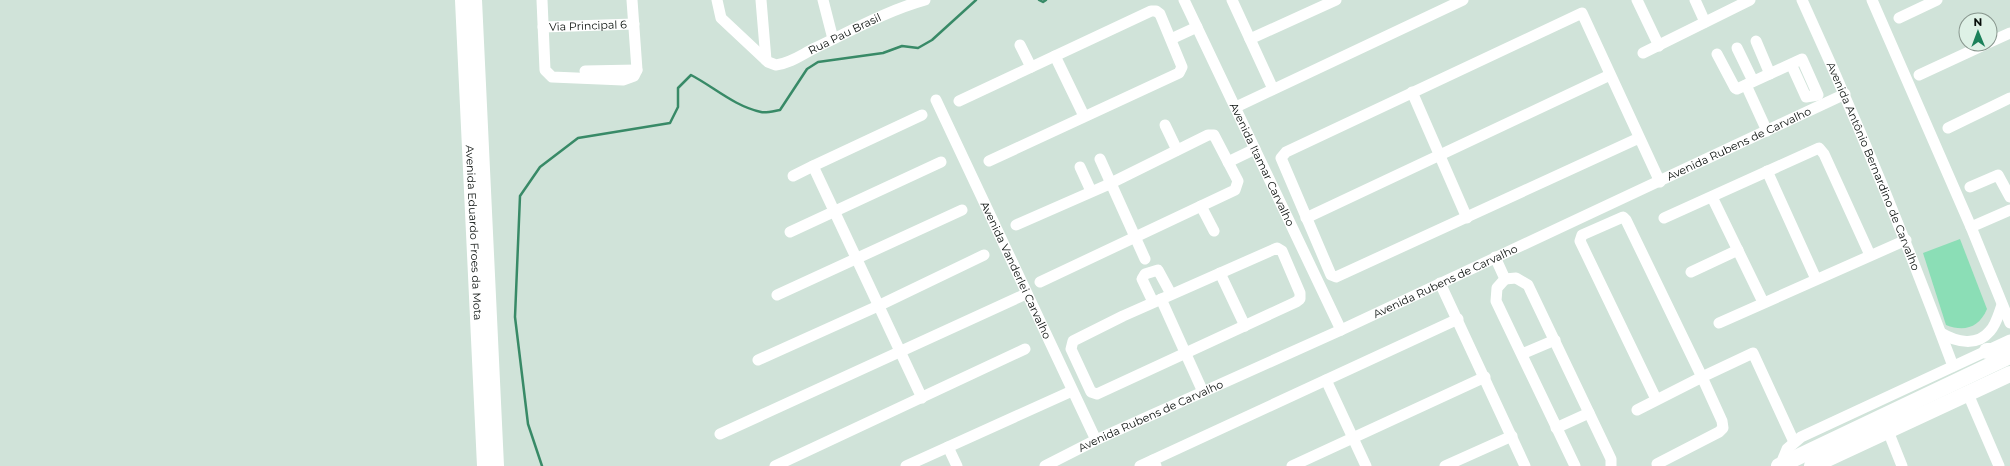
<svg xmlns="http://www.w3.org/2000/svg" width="2010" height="466" viewBox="0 0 2010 466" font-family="Montserrat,sans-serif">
<rect width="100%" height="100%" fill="#d0e3d9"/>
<path fill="#8bdeb6" d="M1960 239 1987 309C1979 328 1964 332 1946 325L1923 253Z"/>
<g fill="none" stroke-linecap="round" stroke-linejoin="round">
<g stroke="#388a67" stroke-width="2.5">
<path d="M1039 0 1043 2 1046 0"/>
<path d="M542 466 528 424 515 317 520 196 540 167 578 138 670 123 678 107V88L691 75C714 87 734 106 761 112 766 113 774 111 780 110L807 69 818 62 883 53 902 46 918 48 932 40 976 0"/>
</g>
<g stroke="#fff" stroke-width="11">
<path d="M542 0 545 70 552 77 623 80 634 76 637 70 632 0"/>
<path id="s1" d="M717 0 721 18 768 62 776 65C791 63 801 55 815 48 851 31 886 11 925 0"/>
<path d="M761 0 766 60"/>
<path d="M823 0 833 39"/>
<path id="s2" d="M1184 0 1341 330"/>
<path d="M1232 0 1273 89"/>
<path d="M1637 0 1659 46"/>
<path d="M1695 0 1705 22"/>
<path id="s3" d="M1802 0C1857 120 1907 242 1953 366"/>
<path d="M1872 0 1971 227 2010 323"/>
<path d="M1899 18 1937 0"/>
<path id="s4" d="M543 27 634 24"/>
<path d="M1171 39 1197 27"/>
<path d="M1250 39 1336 0"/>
<path d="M1756 41 1770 74"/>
<path d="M1990 42 2010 33"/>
<path d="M1020 45 1031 67"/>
<path d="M1737 48 1753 81"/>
<path d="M1643 53 1750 0"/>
<path d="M1717 54 1735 88 1737 89 1802 59 1818 95 1806 97 1791 64"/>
<path d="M1055 56 1084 116"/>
<path d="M585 71 637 70"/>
<path d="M1919 75 1986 44"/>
<path d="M1746 85 1767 131"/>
<path d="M1412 92 1467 218"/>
<path id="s5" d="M936 100 1096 440"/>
<path d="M959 101 1151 11H1156L1160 14 1182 67 1179 73 989 161"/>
<path d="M1236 107 1463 0"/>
<path d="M1165 125 1177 150"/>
<path d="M1948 128 2010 98"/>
<path d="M1639 138 1336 277 1331 275 1281 158 1286 152 1582 13 1660 182"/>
<path d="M1100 159 1145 259"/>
<path d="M1228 162 1255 149"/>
<path d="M1080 167 1091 191"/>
<path d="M1767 171 1816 279"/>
<path d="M793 176 813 166"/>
<path d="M1970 187 1998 175 2010 197"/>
<path d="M1712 197 1763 302"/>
<path d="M1201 206 1214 231"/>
<path d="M1306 218 1610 75"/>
<path d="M1664 218 1819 148 1824 154 1870 255"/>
<path d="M1016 225 1105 186 1208 135H1214L1238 181 1235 190 1040 282"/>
<path d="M1971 227 2010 210"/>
<path d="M790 232 941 162"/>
<path d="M1277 248 1282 251 1300 293V299L1296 302 1097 394 1091 392 1071 349 1073 341 1123 316Z"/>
<path d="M1495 257 1505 279 1497 288 1496 301 1575 466"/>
<path d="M1691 272 1738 250"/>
<path d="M1220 273 1245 326"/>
<path d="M1505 279 1516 278 1528 285 1611 459V466"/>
<path d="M1440 283 1525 466"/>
<path d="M777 295 962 210"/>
<path d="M1161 299 1203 392"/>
<path d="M1153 302 1142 279 1145 274 1158 270 1171 294"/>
<path d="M1719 323 1906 240"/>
<path d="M1941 333C1956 342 1977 347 1990 331 1996 325 1999 313 2002 305"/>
<path d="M1522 354 1555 340"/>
<path d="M758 360 878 306 984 255"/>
<path d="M1326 380 1366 466"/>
<path d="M1968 394 1999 466"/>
<path d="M922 398 813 166 922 115"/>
<path d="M1656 399 1580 241 1582 235 1623 217 1626 220 1702 377 1753 353 1794 442"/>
<path d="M1637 410 1702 377 1722 421 1723 428 1719 432 1657 464"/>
<path d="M1556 428 1589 413"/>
<path d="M1888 431 1902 466"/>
<path d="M720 434 1026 294"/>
<path d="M948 447 957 466"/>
<path d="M1153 460 1458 319"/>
<path d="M775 466 1025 349"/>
<path d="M906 466 1072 391"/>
<path id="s6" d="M1045 466 1096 440 1341 330 1845 94"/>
<path d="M1140 466 1153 460 1156 466"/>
<path d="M1292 466 1485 377"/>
<path d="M1445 466 1512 436"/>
<path d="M1780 466 1787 449 1801 437 2010 340"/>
</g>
<g stroke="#fff" stroke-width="16">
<path id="s7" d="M463 0 485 466"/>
<path d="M474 0 496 466"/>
<path d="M1987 351H2010"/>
<path d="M1779 466 2010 356"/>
<path d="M1812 466 2010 374"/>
</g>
</g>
<g text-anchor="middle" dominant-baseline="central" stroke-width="4" stroke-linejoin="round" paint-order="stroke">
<g font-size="11" fill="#080e0b" stroke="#def1e6">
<text stroke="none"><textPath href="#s4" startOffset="45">Via Principal 6</textPath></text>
<text stroke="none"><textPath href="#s1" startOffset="167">Rua Pau Brasil</textPath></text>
<text stroke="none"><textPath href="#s6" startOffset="765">Avenida Rubens de Carvalho</textPath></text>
<text stroke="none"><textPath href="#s2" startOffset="182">Avenida Itamar Carvalho</textPath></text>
<text stroke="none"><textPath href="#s3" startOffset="181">Avenida Antônio Bernardino de Carvalho</textPath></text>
<text stroke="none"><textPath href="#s7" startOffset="233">Avenida Eduardo Froes da Mota</textPath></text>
<text stroke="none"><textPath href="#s5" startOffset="188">Avenida Vanderlei Carvalho</textPath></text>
<text stroke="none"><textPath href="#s6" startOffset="441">Avenida Rubens de Carvalho</textPath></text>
<text stroke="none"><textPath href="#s6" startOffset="117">Avenida Rubens de Carvalho</textPath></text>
</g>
</g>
<g transform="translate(1978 32) rotate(359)"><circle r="19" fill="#def1e6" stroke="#88968e"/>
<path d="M0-3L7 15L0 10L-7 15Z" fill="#1b815a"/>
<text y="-6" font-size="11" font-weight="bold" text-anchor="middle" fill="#080e0b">N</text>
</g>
</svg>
